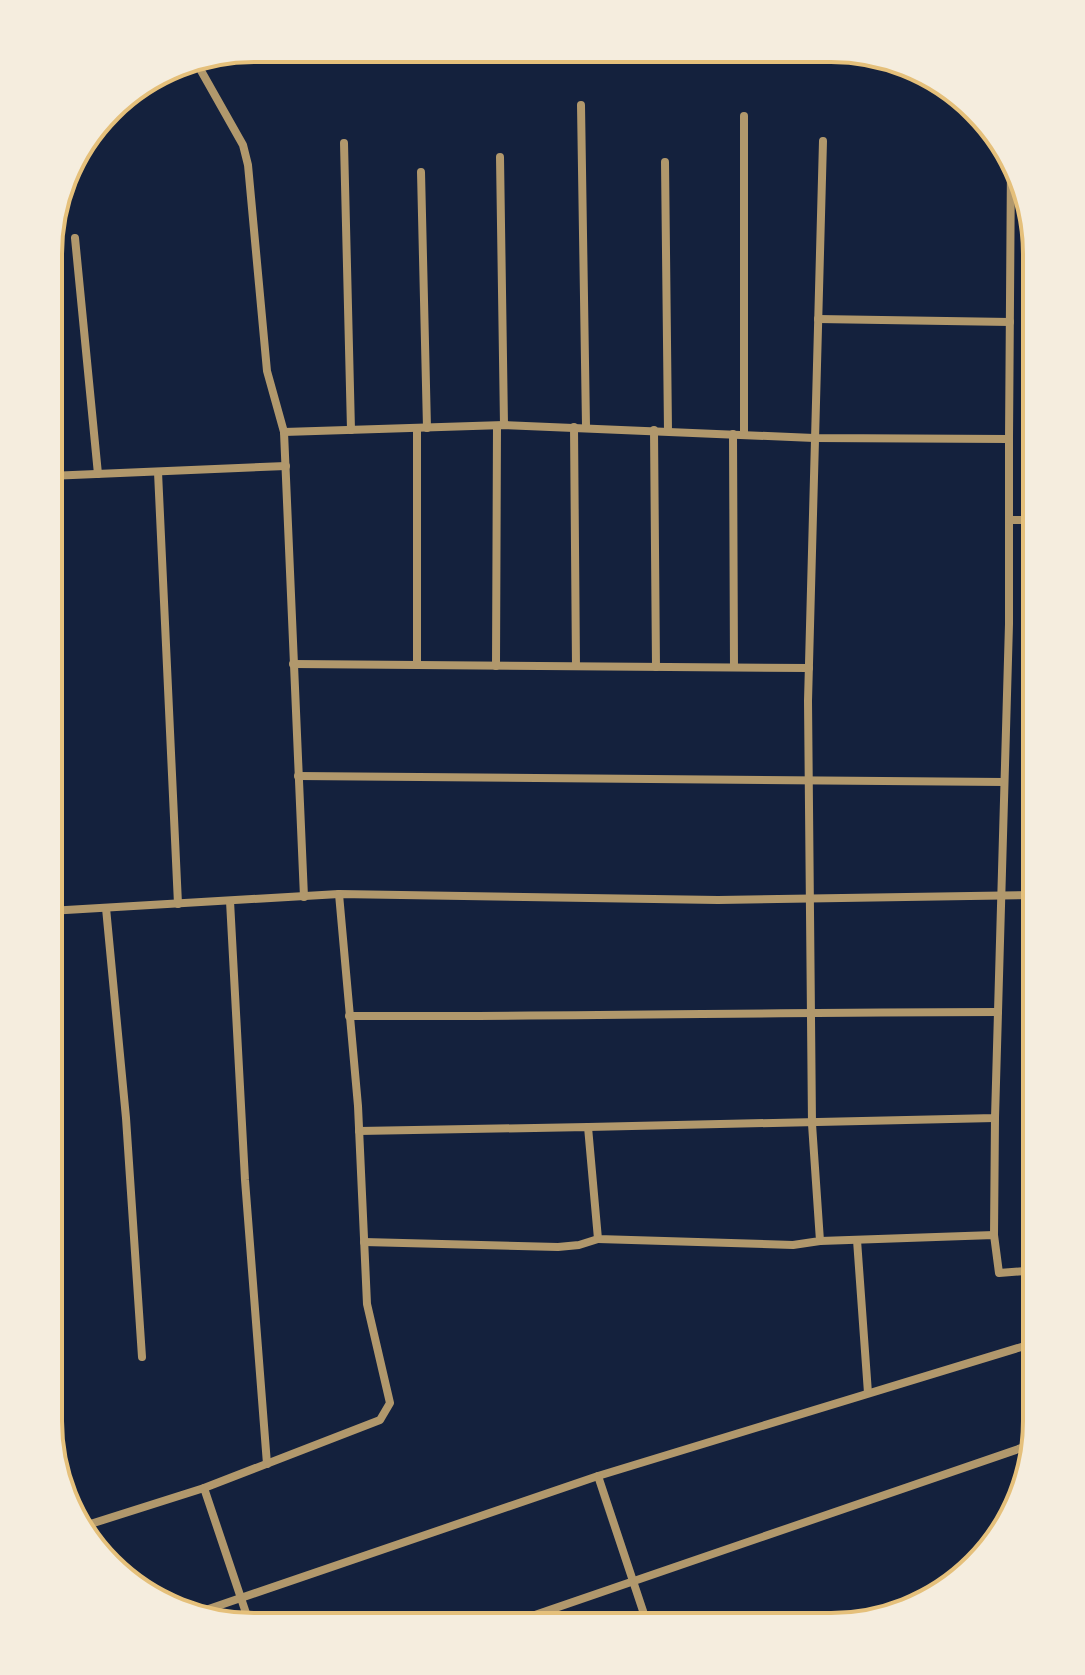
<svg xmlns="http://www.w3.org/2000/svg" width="1085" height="1675" viewBox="0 0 1085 1675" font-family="'DejaVu Sans',sans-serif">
<rect width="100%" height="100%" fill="#14213d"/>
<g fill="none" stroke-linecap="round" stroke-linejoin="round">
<g stroke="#b1986c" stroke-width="8">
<path d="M195 60 243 145 248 165 267 371 284 432 304 897"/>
<path d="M581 105 586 426"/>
<path d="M744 116V435"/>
<path d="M344 143 351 430"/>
<path d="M500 157 504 425"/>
<path d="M665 162 668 431"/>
<path d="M421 172 427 428"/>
<path d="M75 238 98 474"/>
<path d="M818 319 1010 322"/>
<path d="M574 427 576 666"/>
<path d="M654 430 656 667"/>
<path d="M284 432 504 425 814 438 1009 439V624L995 1118 588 1127"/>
<path d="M733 434 734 667"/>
<path d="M1009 439 1011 161"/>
<path d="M158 472 178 904"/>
<path d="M49 476 286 466"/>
<path d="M1009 520H1037"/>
<path d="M293 664 809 668"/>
<path d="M417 665V428"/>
<path d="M496 666 497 426"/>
<path d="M298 776 1004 782"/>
<path d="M49 837 50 911"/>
<path d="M230 901 245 1180 267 1464"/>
<path d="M106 908 126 1118 142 1357"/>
<path d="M49 911 339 894 718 900 1037 895"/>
<path d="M349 1016C565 1017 781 1012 998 1012"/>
<path d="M359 1131 588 1127 598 1239 793 1245 820 1241 812 1124 808 701 823 141"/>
<path d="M994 1235 995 1118"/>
<path d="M857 1240 868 1393"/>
<path d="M820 1241 994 1235 999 1273 1037 1270"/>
<path d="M364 1242 558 1247 579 1245 598 1239"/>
<path d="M598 1476 648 1626"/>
<path d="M204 1488 380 1420 390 1403 367 1304 358 1106 339 894"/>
<path d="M84 1526 204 1488 250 1625"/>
<path d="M197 1613 598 1476 1028 1345H1037"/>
<path d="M503 1626 1033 1444"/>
</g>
</g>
<path d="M0 0H1085V1675H0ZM254 62H831A192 192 0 0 1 1023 254V1421A192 192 0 0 1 831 1613H254A192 192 0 0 1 62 1421V254A192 192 0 0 1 254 62Z" fill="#f5edde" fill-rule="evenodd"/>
<path fill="none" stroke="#e5c07b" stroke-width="4" d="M254 62H831A192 192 0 0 1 1023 254V1421A192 192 0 0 1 831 1613H254A192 192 0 0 1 62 1421V254A192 192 0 0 1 254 62Z"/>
</svg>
